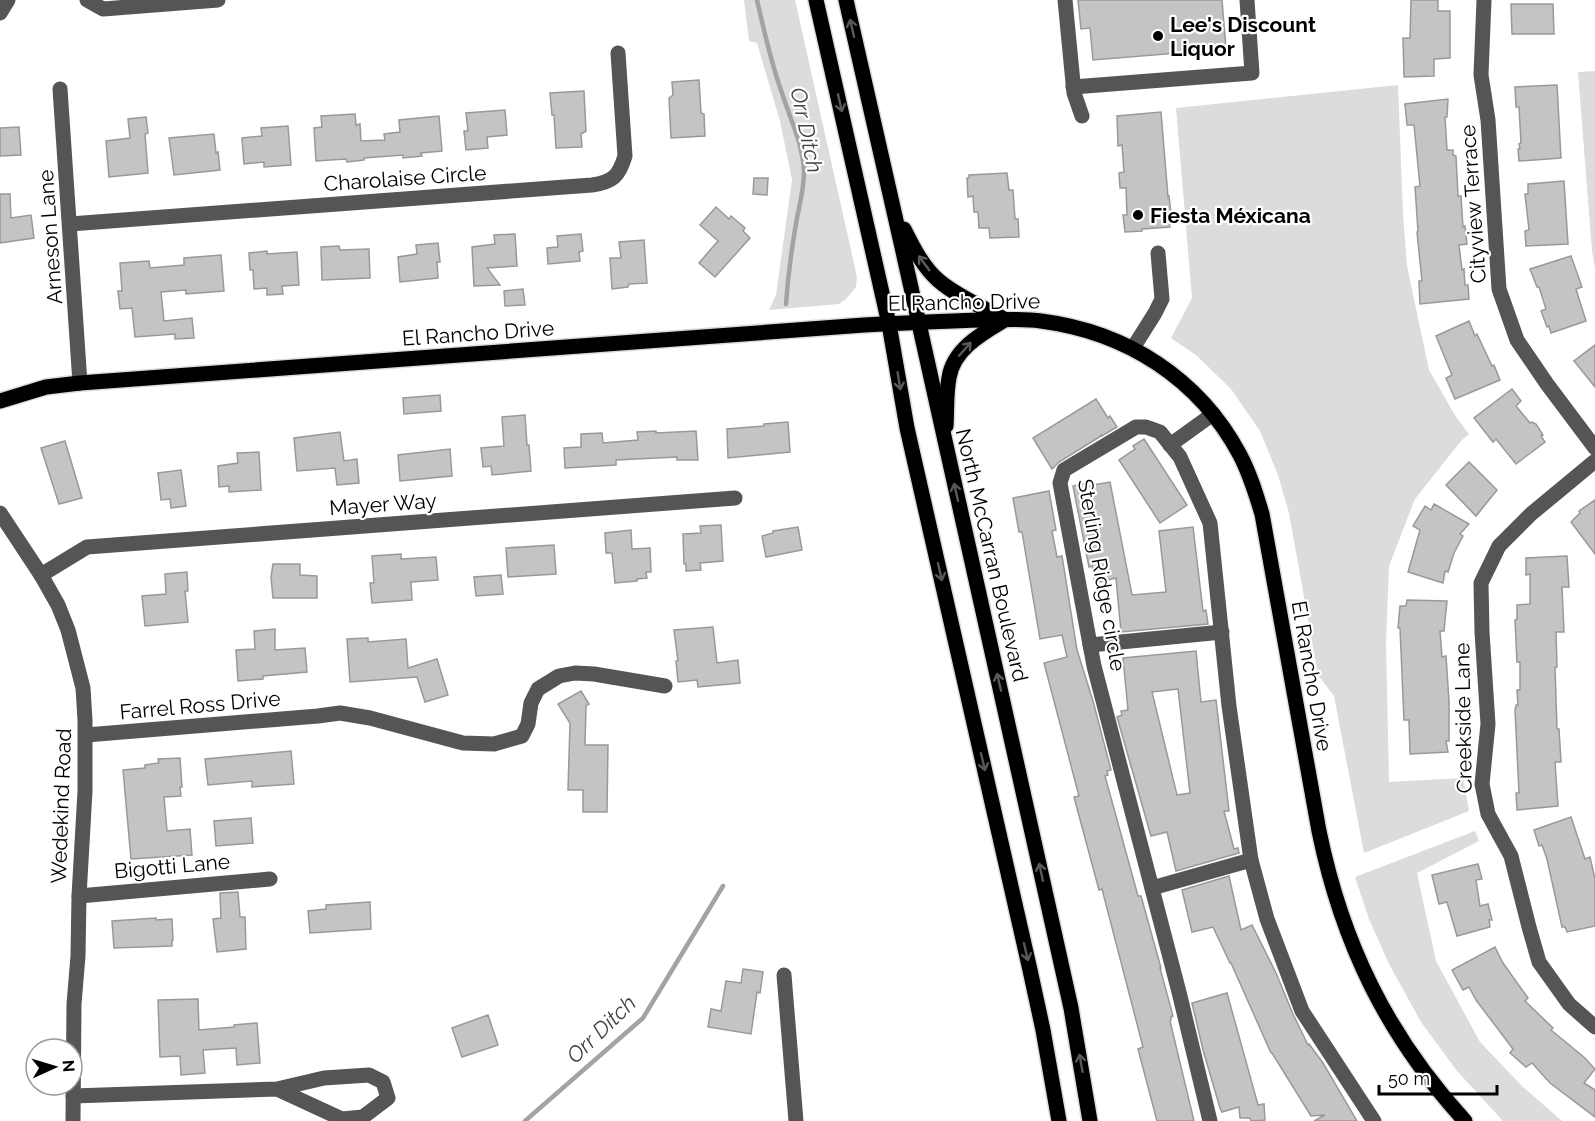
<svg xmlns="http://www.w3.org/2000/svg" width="1595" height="1121" viewBox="0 0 1595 1121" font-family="Raleway,sans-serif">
<rect width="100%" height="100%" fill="#fff"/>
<g fill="#dcdcdc">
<path d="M744 0H795L857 277 856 287 846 299 839 304 769 310 776 295 792 180 780 121 757 43 749 41Z"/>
<path d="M1595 71V268L1592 251 1578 72Z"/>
<path d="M1398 85 1403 214 1407 266 1429 370 1456 417 1469 434 1461 441 1415 499 1389 566 1386 642 1389 782 1463 778 1469 811 1364 853 1334 696 1318 675 1289 513 1278 475 1260 431 1231 389 1196 355 1171 338 1192 298 1176 108Z"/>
<path d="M1475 831 1479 841 1417 873 1436 961 1480 1042 1522 1086 1562 1121H1503L1457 1071 1421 1022 1389 964 1369 919 1355 877Z"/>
</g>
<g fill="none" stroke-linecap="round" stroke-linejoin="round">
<g stroke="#a3a3a3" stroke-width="4.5">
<path d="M757 0C764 31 771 63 782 93 790 119 803 144 804 172 804 188 800 203 797 218 792 246 788 275 786 304"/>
<path d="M525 1121 643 1018 723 886"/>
</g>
</g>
<g fill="#c4c4c4" stroke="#999" stroke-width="1.5" fill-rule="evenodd">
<path d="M1078 0H1222L1226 49 1093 60 1090 28 1081 29Z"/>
<path d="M1411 0H1438V11H1450V58L1434 59V76L1404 77 1403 38H1410Z"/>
<path d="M1511 4H1553L1554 34H1512Z"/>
<path d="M699 80 701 113 704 114 705 136 671 138 669 98 673 95 672 82Z"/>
<path d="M1557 85 1561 158 1519 161 1518 149H1520L1519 144 1521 143 1519 107H1516L1515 87Z"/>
<path d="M584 91 586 131 581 134 582 147 556 148 554 115H552L550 93Z"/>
<path d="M1448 99 1447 117H1445L1447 150H1453V155L1456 156 1458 196H1461L1463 227 1465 226 1467 244 1459 245 1462 270 1464 269 1465 285H1468L1469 299 1420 304 1419 281H1422L1417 232 1418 231 1415 187 1420 186 1414 125H1407L1405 104Z"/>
<path d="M505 110 507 135 487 137 488 148 466 150 464 131H468L466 113Z"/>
<path d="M1161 112 1168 197 1169 196 1171 213 1169 214 1170 227 1142 229V231L1125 232 1123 215H1127L1126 188H1120L1119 173 1124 172 1122 145 1118 146 1117 116Z"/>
<path d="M355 114 356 125 360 124 361 141 385 140 384 134 400 132 399 120 439 116 442 151 421 153 422 156 403 158V155L364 158V160L347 162 346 159 316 161 314 128 322 127 321 116Z"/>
<path d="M146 117 148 133 145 134 148 173 109 177 106 141 130 138 128 119Z"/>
<path d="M288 126 291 165 264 167V162L244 164 242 138 262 136 261 128Z"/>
<path d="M19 127 21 155 0 156V128Z"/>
<path d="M214 134 216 153 218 152 220 170 174 175 169 138Z"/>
<path d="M1007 173 1009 190H1013L1015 219H1018L1019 237 990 238 989 228H979L978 212H974L973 196 968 197 967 178H969V175Z"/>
<path d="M754 178H768L767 195 753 194Z"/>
<path d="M1564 181 1568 244 1526 246 1525 231 1529 230 1525 194H1528V184Z"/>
<path d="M0 194H10L11 218 31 215 34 238 0 243Z"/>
<path d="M716 207 729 219 731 216 745 228 743 231 750 238 715 277 699 263 718 241 700 225Z"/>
<path d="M515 234 517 266 487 268 500 285 474 286 472 247 495 244 494 235Z"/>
<path d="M581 234 583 251 579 252 580 261 548 264 547 248 558 247 557 236Z"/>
<path d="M644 240 647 283 629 284 628 287 612 289 610 258H621L619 242Z"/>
<path d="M438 243 440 262H437L438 278 400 282 398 257 417 254 416 245Z"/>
<path d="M339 246 340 250 369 249 370 278 322 280 321 247Z"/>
<path d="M267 251V254L297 252 299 285 282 286 283 294 267 295V288L254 289 253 270H250L249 253Z"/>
<path d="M221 255 224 291 186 294V290L161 292 164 321 192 318 194 338 175 339V334L135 337 132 308 120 309 118 291H122L120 263 149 261 150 268 184 265V258Z"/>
<path d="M1571 256 1582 287 1576 289 1586 321 1551 333 1549 326 1547 327 1541 311 1546 309 1539 287H1537L1530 269Z"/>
<path d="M523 289 525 305 505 306 504 291Z"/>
<path d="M1469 321 1475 336 1477 334 1492 366 1494 365 1500 380 1455 399 1446 378 1452 375 1436 336Z"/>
<path d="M1595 345V387L1574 361Z"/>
<path d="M1512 389 1521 401 1516 406 1530 423 1532 422 1536 424 1543 435 1541 436 1545 442 1516 464 1496 439 1493 442 1474 418Z"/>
<path d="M440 395 441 411 404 414 403 398Z"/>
<path d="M1096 399 1108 418 1110 416 1117 427 1102 436 1101 434V436L1059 462 1052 469 1033 438Z"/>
<path d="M525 415 527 445H529L531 471 492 475 491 466 483 467 481 448 504 446 502 417Z"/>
<path d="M788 422 790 452 728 458 727 429 764 426V424Z"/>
<path d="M656 431V433L696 431 698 460H677V457L616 460V465L565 468 564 448 581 447V434L602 433 603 443 638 440 637 432Z"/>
<path d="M340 432 344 461 357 459 359 483 337 485 335 468 297 471 294 438Z"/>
<path d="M1144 439 1187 505 1160 523 1119 460 1135 449 1133 446Z"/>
<path d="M65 441 82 498 59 504 41 448Z"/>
<path d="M450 449 452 476 400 481 398 455Z"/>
<path d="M259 452 261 490 229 492V486L219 487 218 466 238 463 237 453Z"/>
<path d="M1469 462 1497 490 1476 516 1446 485Z"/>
<path d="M181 470 186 506 171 508 170 499 161 500 158 473Z"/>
<path d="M1110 482 1132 595 1166 592 1159 531 1193 527 1203 611 1206 610 1208 624 1121 632 1116 578 1095 583 1092 566 1089 567 1073 486 1086 483 1087 486Z"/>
<path d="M1049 491 1056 530 1052 531 1057 557 1062 556 1077 650 1093 701 1111 770 1107 771 1108 775 1105 776 1138 896H1141L1161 968H1160L1173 1016 1171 1017V1020L1170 1021 1194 1121H1157L1138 1049 1143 1047 1102 889 1099 890 1074 797 1079 796 1044 663 1067 657 1062 635 1040 639 1022 532H1019L1013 498Z"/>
<path d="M1595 500V554L1571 522 1580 513 1579 511Z"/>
<path d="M1434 504 1469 524 1460 534 1463 536 1454 553 1448 572 1445 571 1443 583 1408 572 1420 530 1413 526 1425 506 1431 510Z"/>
<path d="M721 525 723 561 700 563 701 570 686 571V564H684L683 534 701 533 700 526Z"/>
<path d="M798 527 802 550 766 557 762 536 773 533V531Z"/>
<path d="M631 530 632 549 650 548 651 572H646L647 578 637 579V581L615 583 612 553H606L605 533Z"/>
<path d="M554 545 556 574 508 577 506 548Z"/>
<path d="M401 554V559L436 557 438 580 411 582 412 600 372 603 370 583H374L372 556Z"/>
<path d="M1567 556 1569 587H1562L1564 632H1556L1557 667H1555L1557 729H1559L1561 762H1555L1558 806 1517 810 1516 793H1519L1515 710 1516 705H1518L1517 690H1520V662H1517L1515 620 1517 619V605L1530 604V574L1526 575V558Z"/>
<path d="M273 564H300V575L317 576V598H273L271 577Z"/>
<path d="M187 572 188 591H185L188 622 145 626 142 596 166 594 165 574Z"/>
<path d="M501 575 503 594 476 596 474 577Z"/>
<path d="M1407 600 1447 601 1444 631H1440L1442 657 1446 656 1449 701V741H1446L1448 752 1410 754 1409 720H1404L1400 628H1398L1400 606H1406Z"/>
<path d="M713 627 717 663 738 660 740 683 698 687 697 680 678 682 676 661H678L674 630Z"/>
<path d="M275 629V650L305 648 307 672 263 676V679L238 681 236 650 255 649 254 631Z"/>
<path d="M368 638V642L406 639 408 668 437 659 448 695 425 702 417 677 350 682 347 639Z"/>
<path d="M1196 651 1201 702 1216 700 1229 811H1224L1234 849 1238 848 1239 853 1176 871 1167 832 1151 836 1117 717 1122 715 1121 711 1128 710 1123 658ZM1178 689 1190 793 1177 795 1152 692Z"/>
<path d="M581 691 589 704 586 706 585 745H608L607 812H583V790H568L570 723 558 704Z"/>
<path d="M291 751 294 784 252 787V781L208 785 205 759Z"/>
<path d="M180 758 182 787H180L181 796 164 797 167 831 190 829 192 855 131 859 123 770 145 768V765L159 763 158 759Z"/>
<path d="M1571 817 1585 859 1590 857 1595 879V926L1567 932 1565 927H1562L1547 859 1542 845 1539 846 1534 830Z"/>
<path d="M251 818 253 843 216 846 214 821Z"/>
<path d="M1478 864 1482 879 1476 880 1480 906 1488 904 1492 920H1489L1490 927 1457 936 1447 902 1439 904 1432 875Z"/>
<path d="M1229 876 1241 930 1252 925 1276 973 1293 1014 1308 1045 1309 1044 1323 1063 1357 1121H1314L1325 1115 1311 1116 1272 1053H1271L1231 963H1230L1213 927 1192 932 1182 890Z"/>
<path d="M238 892 240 917H245L246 949 217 952 213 919 221 918 220 893Z"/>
<path d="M370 902 371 929 310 933 308 911 326 909V905Z"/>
<path d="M156 918V920L172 919 173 940H172V946L114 948 112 921Z"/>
<path d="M1495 947 1503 963 1528 998 1525 1001 1553 1028 1551 1030 1585 1058 1595 1069 1584 1083 1595 1090V1117L1550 1083 1532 1063 1526 1067 1510 1053 1513 1049 1476 1000 1469 987 1463 990 1452 970Z"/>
<path d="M743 969 763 972 760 993 757 992 751 1034 708 1027 711 1009 721 1011 726 981 741 983Z"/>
<path d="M1227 993 1258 1105 1264 1104 1265 1120 1251 1121 1250 1118H1240L1239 1107 1222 1112 1220 1108 1203 1050 1192 1003Z"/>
<path d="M198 999 199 1030 234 1027V1025L257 1023 260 1063 237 1065 236 1048 203 1050 205 1073 181 1075 180 1056 160 1057 158 1000Z"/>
<path d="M488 1015 498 1045 462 1057 452 1028Z"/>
</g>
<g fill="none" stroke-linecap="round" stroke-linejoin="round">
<g stroke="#dbdbdb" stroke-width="18">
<g id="major">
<path d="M816 0 889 324 907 428 1030 970 1043 1030 1059 1121"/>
<path d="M846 0 902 247 1071 1008 1090 1121"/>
<path d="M904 229C913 247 923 267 938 280 956 296 983 307 1004 319"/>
<path d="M0 401 46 387 80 383 864 325C903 323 942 321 982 320 1001 320 1022 318 1041 321 1126 332 1199 378 1240 455 1250 474 1256 494 1262 514L1319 831C1342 943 1387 1036 1465 1121"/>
<path d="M946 426C947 410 946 393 949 378 953 350 981 334 1003 321"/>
</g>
</g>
<g stroke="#555" stroke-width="15">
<path d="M87 0 103 9 218 0"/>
<path d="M1065 0 1074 93 1082 116"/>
<path d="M1484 0 1481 75 1488 120 1499 289 1517 340 1547 384 1595 448"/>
<path d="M0 13 8 0"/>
<path d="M1073 87 1252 73 1247 0"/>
<path d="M60 89 80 383"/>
<path d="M70 224 592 185C613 182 619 176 625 156L618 53"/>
<path d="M1133 348 1155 313 1162 299 1158 253"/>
<path d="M1170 445 1213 414"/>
<path d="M1595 461 1531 514 1499 546 1481 583 1482 632 1488 724 1482 784 1488 814 1511 856 1529 927 1539 962 1569 1004 1595 1027"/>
<path d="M0 513 41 575 58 605 68 630 83 688 85 720V791L79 896 78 956 74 1004 73 1121"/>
<path d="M41 575 87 547 735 498"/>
<path d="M1090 645 1222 632"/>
<path d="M86 735 318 716 340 713 370 718 463 743 494 744 522 736 528 724 531 703 538 689 559 676 575 673 594 674 665 686"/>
<path d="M1152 888 1251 860"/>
<path d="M79 896 270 879"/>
<path d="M784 975 796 1121"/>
<path d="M73 1096 277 1089 324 1078 369 1075 383 1082 388 1098 363 1117 342 1119 277 1089"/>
<path d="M1210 1121 1179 992 1094 666 1060 483 1064 470 1136 427H1146L1160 432 1180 457 1210 523 1229 706 1251 860 1267 919 1302 1011 1374 1121"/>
</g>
<use href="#major" stroke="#000" stroke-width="15"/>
</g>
<defs><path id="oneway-shaft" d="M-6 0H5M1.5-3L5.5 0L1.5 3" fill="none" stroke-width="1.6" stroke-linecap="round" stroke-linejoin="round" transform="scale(1.5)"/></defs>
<g stroke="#595959">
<use href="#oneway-shaft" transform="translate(852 28) rotate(-103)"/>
<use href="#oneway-shaft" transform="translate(840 103) rotate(77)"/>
<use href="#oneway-shaft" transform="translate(924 263) rotate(-126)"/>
<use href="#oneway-shaft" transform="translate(965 349) rotate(-48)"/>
<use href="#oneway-shaft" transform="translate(899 381) rotate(81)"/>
<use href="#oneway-shaft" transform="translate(956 492) rotate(-103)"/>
<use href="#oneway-shaft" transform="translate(940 572) rotate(77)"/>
<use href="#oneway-shaft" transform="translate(999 682) rotate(-103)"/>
<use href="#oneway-shaft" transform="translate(983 762) rotate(77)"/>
<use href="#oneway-shaft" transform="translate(1041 872) rotate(-102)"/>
<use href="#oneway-shaft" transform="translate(1026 952) rotate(77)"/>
<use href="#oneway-shaft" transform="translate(1081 1063) rotate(-100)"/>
</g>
<g fill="#000" stroke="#fff" stroke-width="2">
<circle cx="1158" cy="36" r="6"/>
<circle cx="1138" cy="215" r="6"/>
</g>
<g text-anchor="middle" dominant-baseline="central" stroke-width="4.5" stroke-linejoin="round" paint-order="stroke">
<g font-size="21" font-weight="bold" fill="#000" stroke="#fff" text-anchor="start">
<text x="1170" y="24">Lee's Discount<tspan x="1170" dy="24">Liquor</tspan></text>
<text x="1150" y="215">Fiesta Méxicana</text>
</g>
<g font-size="21" fill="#000" stroke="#fff">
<text transform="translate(405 178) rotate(-4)">Charolaise Circle</text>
<text transform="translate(1473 204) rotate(-94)">Cityview Terrace</text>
<text transform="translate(50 237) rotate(-94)">Arneson Lane</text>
<text transform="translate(964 302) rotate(-1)">El Rancho Drive</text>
<text transform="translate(478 333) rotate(-4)">El Rancho Drive</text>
<text transform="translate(383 504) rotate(-4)">Mayer Way</text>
<text transform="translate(992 555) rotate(77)">North McCarran Boulevard</text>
<text transform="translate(1102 575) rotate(80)">Sterling Ridge circle</text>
<text transform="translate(1312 676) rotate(80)">El Rancho Drive</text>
<text transform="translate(200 705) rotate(-5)">Farrel Ross Drive</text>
<text transform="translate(1463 718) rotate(-91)">Creekside Lane</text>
<text transform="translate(61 806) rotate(-88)">Wedekind Road</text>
<text transform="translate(172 866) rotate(-5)">Bigotti Lane</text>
</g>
<g font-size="22" font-style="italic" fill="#444" stroke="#fff">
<text transform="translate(807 130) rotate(78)">Orr Ditch</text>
<text transform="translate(601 1029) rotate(-44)">Orr Ditch</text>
</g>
</g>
<g transform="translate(54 1067) rotate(86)"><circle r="28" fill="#ffffff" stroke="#999999" stroke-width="1.5"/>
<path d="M0-4.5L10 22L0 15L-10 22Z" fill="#000000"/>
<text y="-9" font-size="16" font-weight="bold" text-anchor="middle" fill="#000000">N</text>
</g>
<path d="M1379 1085v9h118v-9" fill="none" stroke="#000000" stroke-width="3"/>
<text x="1388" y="1085" font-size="18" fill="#000000" stroke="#ffffff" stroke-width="4.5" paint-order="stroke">50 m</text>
</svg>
